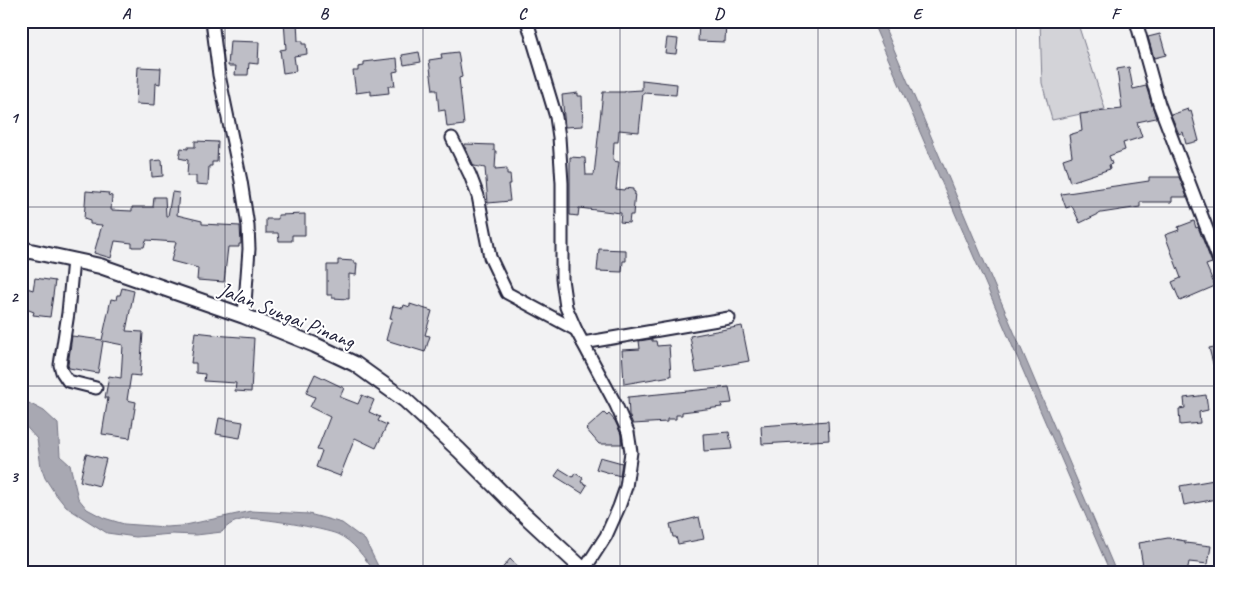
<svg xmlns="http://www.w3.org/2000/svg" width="1241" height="593" viewBox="0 0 1241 593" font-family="Caveat,sans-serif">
<rect width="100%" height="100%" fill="#f2f2f3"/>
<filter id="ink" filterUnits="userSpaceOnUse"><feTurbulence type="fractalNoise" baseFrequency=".02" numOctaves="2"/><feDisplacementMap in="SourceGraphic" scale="10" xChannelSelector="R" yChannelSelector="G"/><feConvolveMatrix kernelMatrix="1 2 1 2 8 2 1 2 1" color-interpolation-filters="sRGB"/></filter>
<g filter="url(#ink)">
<path fill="#d3d3d8" stroke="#7a7a8a" d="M1040 21H1077L1105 109 1052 120 1042 83Z"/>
<g fill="#a8a8b2" stroke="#727282">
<path d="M872 21H882L1116 572H1110Z"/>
<path d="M21 399 44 411 58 424 60 456 70 465 78 498 87 509 104 518 124 524 166 527 181 526 251 511 309 514 342 523 365 540 381 572H375C364 558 354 541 337 534 325 529 257 516 245 519 235 521 228 524 222 532L196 535 172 534 136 537 107 533 66 507 54 492 45 478 41 467 37 439 21 421Z"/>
</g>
<g fill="#bebec6" stroke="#22223b">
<path d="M284 21H297L298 41H302V44H306L307 54 294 56 296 71 283 73 280 50 286 49Z"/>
<path d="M714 21H726L725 42 698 41 699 22 714 23Z"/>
<path d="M1160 34 1166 55 1154 58 1148 37Z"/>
<path d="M667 38 678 39 676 54 665 53Z"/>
<path d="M230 41 259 42 258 64 249 63 248 75H235L236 66H228Z"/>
<path d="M419 52 421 62 404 65 402 55Z"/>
<path d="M458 52 462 77 459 78 464 125 447 127 445 110 439 111 437 90H433L429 60 442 58 441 54Z"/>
<path d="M397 58 398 71 393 72 395 86H388L389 93 371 95V91L356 93 353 71H358V67L364 66V62Z"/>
<path d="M138 67 161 68 160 84 156 83 155 105 136 104Z"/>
<path d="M1129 67 1133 89 1146 86 1156 118 1137 122 1142 137 1123 143 1125 150 1109 156 1112 164 1109 165 1110 169 1070 182 1063 159 1072 156 1069 135 1082 131 1080 114 1122 109 1117 69Z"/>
<path d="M642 80 677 84 676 95 643 93 639 132 619 130 618 142H614L613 161 619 162 616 189 624 190 625 188 633 189V191L635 192 633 215H630L629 223 620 222 621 213 579 208 578 216 570 215V157L585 158 586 175H594L603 92H625V91L642 90Z"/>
<path d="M578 93V96H582L583 126 565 127 562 95Z"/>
<path d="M1188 109 1189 112 1191 111 1193 118 1199 141 1186 144 1183 132 1179 134 1171 115Z"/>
<path d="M195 141 218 142 217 162H212V166H209L208 185 196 184V176H187L188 160 179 158 181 148 188 149V147H195Z"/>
<path d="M465 144 494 145V151H496L495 169 507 168V174H510L511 184H508L510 201 488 203 485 168 474 166 465 147Z"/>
<path d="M162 160 163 176 152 177 151 161Z"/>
<path d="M1149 177H1179L1187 197H1172V202H1140V207L1101 213 1080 223 1072 206 1066 208 1061 194 1149 181Z"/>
<path d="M86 191 109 193 108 195 112 196 111 210 132 211V207H153L154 197H165L166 216H168L172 192 179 193 177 215 202 221V224L240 226 241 244H239V247H228L224 282 197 280 198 268 171 261 176 242 146 240 144 247H132V243L115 241 111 258 94 253 102 225 90 224V221L84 219Z"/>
<path d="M305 214V235H292V241H279L278 233H266V219H278V215Z"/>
<path d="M1194 221 1196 228 1198 227 1212 263 1206 265 1215 286 1180 301 1172 282 1181 278 1165 235 1179 230 1178 227Z"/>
<path d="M599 249 626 250V261H623L622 272 597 271Z"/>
<path d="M338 260 354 261V263H357L356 275 349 274V299L332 298V295H327V265H338Z"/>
<path d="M35 278 55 281 50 317 33 315 34 312 21 307V286L33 290Z"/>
<path d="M122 288 134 291 126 331 143 332 140 376 131 375 127 400 136 402 130 438 102 434 108 398H105L109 376 121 378 123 345 103 341 98 373 69 368 68 365 72 336 102 340 111 299 116 300 117 295H120Z"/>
<path d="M410 304 432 311 425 335 430 336 425 352 386 340 392 318H390L393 306 403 308 404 305 410 307Z"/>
<path d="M742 326 749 361 715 367 716 369 696 372 690 336Z"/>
<path d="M195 332 213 334V335L254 338 251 392 235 391 236 383 204 381 205 374 196 373V363H191Z"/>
<path d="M652 339V341H656L657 346 669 345 671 376 624 384 622 350 640 349 639 341Z"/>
<path d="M1220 346V375H1216L1209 348Z"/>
<path d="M315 374 344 388 340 397 358 404 362 395 374 400 369 412 380 417 378 421 387 425 376 448 355 438 340 476 316 467 322 451 317 450 330 417 310 407 315 397 306 393Z"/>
<path d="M729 387 732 403 721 404 722 407 682 412V415H676V419H667V422L633 424 629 415 628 397Z"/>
<path d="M1206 395 1208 410 1199 412 1200 423 1180 425 1179 409 1185 408 1184 398Z"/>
<path d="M604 413 607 416 609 414 615 421 621 434 622 444H599L586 429Z"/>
<path d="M219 418 243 422 240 438 216 434Z"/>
<path d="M828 421 829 440 762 444 761 426Z"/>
<path d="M729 432 732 449 704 451 703 434Z"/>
<path d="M86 454 106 459 99 486 80 481Z"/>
<path d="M600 457 622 463 620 476 596 469Z"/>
<path d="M560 469 573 477 575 473 583 478 581 482 587 485 582 493 555 476Z"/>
<path d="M1214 480 1217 499 1184 505 1180 486Z"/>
<path d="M699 517 704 539 678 544 676 537H673L670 524Z"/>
<path d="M1168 538 1185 541V543L1211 546 1208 564 1189 562 1187 572H1144L1139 543Z"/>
<path d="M510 559 524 572H499Z"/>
</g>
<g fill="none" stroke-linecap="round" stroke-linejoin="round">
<g stroke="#22223b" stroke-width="15">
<g id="minor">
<path d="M212 21 219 75 241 181 248 226 249 249 244 316"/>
<path d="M527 21 556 117 559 137 562 183V279L566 307 576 330 616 405 628 432 631 452 626 487 619 507 606 536 584 570"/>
<path d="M1136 21 1159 104 1220 263"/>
<path d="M452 138 470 175 478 196 490 257 507 293 576 330"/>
<path d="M73 260 68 313 60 365 62 372 68 381 96 388"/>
<path d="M583 343 729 318"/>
</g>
</g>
<g stroke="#22223b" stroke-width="18">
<path id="tertiary" d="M21 249 100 266 244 316 315 345 355 364 405 400 459 450 517 508 586 572"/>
</g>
<use href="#minor" stroke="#fff" stroke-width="11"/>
<use href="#tertiary" stroke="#fff" stroke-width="14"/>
</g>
</g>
<path fill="none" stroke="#22223b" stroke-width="1" stroke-opacity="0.55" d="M225 21V572M423 21V572M620 21V572M818 21V572M1016 21V572M21 207H1220M21 386H1220"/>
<g text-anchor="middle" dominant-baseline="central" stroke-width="4" stroke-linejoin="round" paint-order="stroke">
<g font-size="21" fill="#22223b" stroke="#fff">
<text transform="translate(287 315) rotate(22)">Jalan Sungai Pinang</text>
</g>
</g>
<rect width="1241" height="593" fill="none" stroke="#fff" stroke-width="55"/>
<rect x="28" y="28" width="1186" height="538" fill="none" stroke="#22223b" stroke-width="2"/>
<g font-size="16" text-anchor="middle" font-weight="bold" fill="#22223b">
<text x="126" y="19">A</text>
<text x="324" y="19">B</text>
<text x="522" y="19">C</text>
<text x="719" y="19">D</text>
<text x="917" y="19">E</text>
<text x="1115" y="19">F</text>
<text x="14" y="123">1</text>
<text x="14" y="302">2</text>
<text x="14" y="482">3</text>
</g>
</svg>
